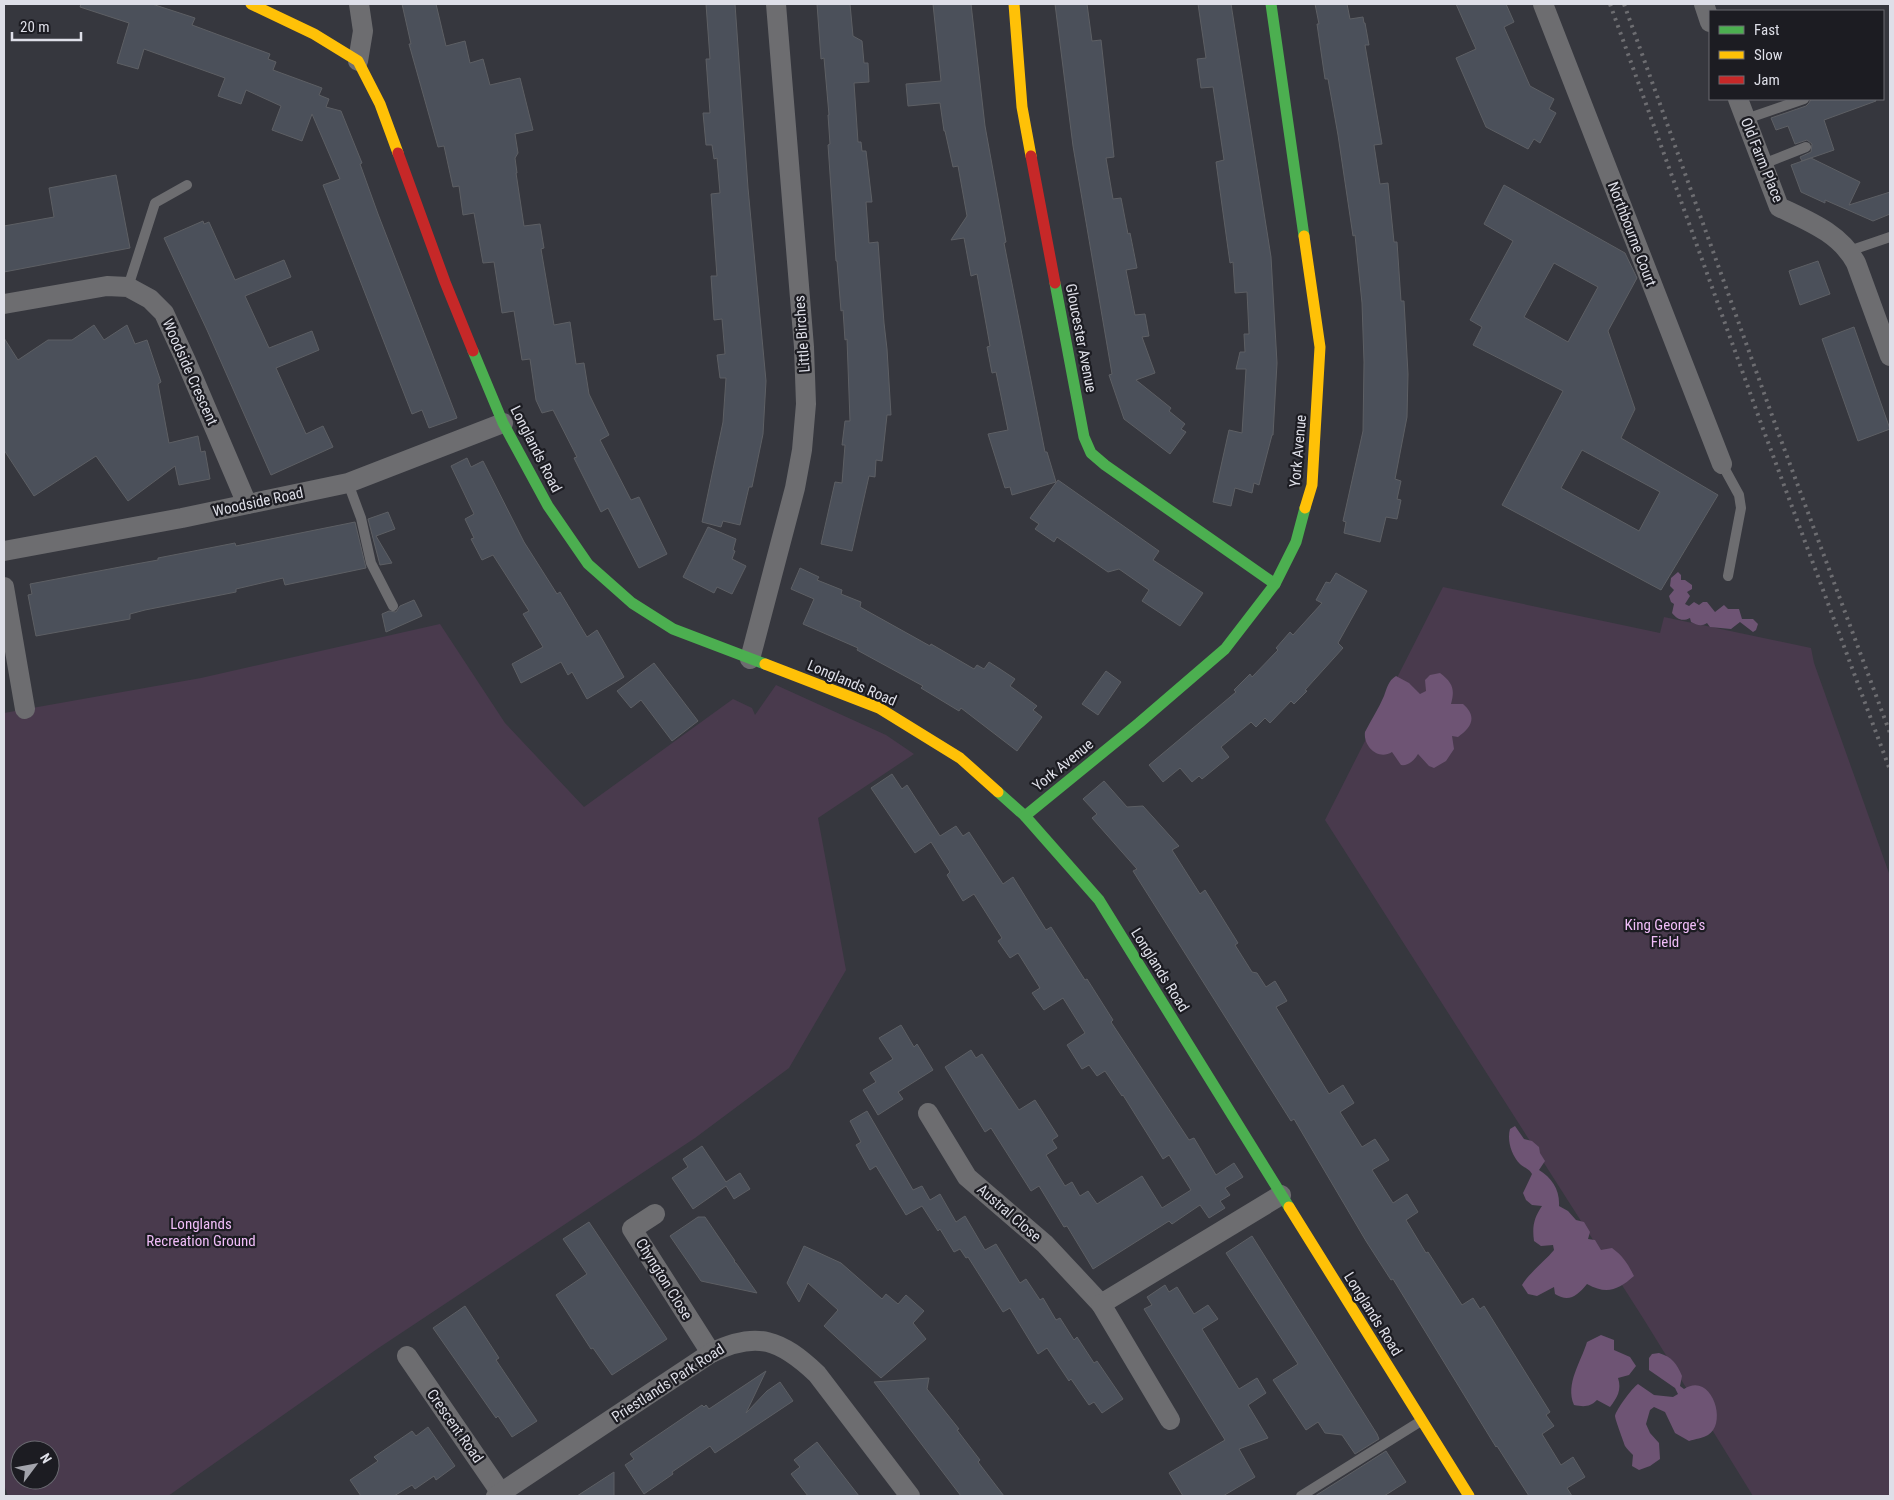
<svg xmlns="http://www.w3.org/2000/svg" width="1894" height="1500" viewBox="0 0 1894 1500" font-family="'Roboto Condensed',sans-serif">
<rect width="100%" height="100%" fill="#36373e"/>
<g fill="#493a4d" fill-rule="evenodd">
<path d="M1443 587 1660 633 1664 617 1811 648 1814 663 1890 876V1496H1753L1643 1318 1325 820Z"/>
<path d="M440 624 505 723 584 807 733 699 752 708 755 715 776 685 886 735 914 754 818 818 846 970 789 1068 695 1138 377 1349 168 1496H8L4 1485V713L201 678ZM20 1450H50V1480H20Z"/>
</g>
<g fill="#6e5474">
<path d="M1678 572 1681 575V580H1685L1692 585V589L1687 592 1690 596 1685 604 1689 606 1694 602 1699 605 1703 602H1707L1715 612 1724 605 1728 609H1739L1742 619H1753L1758 624 1756 630 1753 632 1740 622 1731 629 1710 627 1707 623C1701 627 1697 625 1691 622L1690 618C1682 622 1677 619 1672 613L1674 604 1671 602 1669 596 1674 590 1670 586 1671 578Z"/>
<path d="M1440 673C1453 683 1455 689 1451 704H1463C1478 717 1471 728 1458 737L1452 736 1454 749 1446 761 1434 768 1429 766 1418 754C1414 761 1408 766 1401 765L1392 752C1378 761 1363 746 1365 732 1371 720 1379 708 1384 696 1387 688 1388 681 1396 676L1409 683 1420 694 1426 691 1425 680 1430 675Z"/>
<path d="M1515 1126 1524 1139 1532 1141 1539 1147 1540 1153 1545 1161 1539 1170C1552 1178 1560 1190 1559 1206L1568 1211 1576 1220 1584 1222 1590 1232 1588 1239 1595 1240 1601 1250 1612 1248C1623 1256 1628 1264 1634 1276 1618 1290 1607 1295 1587 1284 1577 1296 1569 1303 1555 1294L1554 1287 1537 1296 1528 1294 1522 1285C1530 1272 1544 1262 1554 1250L1553 1245 1541 1246 1534 1241C1532 1226 1534 1218 1542 1206L1532 1205 1526 1200 1523 1193 1532 1174C1529 1168 1524 1168 1520 1164 1511 1155 1507 1140 1510 1129Z"/>
<path d="M1601 1335 1614 1340V1350L1630 1357 1636 1366 1629 1375 1618 1378C1622 1390 1617 1398 1610 1407L1597 1400C1590 1407 1584 1407 1574 1405 1565 1384 1581 1362 1587 1342Z"/>
<path d="M1659 1353C1672 1357 1677 1364 1682 1376L1680 1386 1684 1389C1712 1371 1728 1424 1708 1435 1703 1438 1695 1439 1689 1441L1675 1433 1665 1412 1654 1407 1650 1410 1646 1424 1650 1433 1659 1443 1660 1459 1650 1466 1639 1470 1632 1466 1633 1455C1630 1452 1627 1449 1625 1446 1624 1443 1615 1419 1615 1416 1616 1410 1632 1388 1638 1384L1654 1395 1673 1397 1678 1394 1675 1388 1649 1370V1358L1652 1354Z"/>
</g>
<g fill="#4b505a" stroke="#5d5f64" fill-rule="evenodd">
<path d="M81 4H152L195 18 192 25 270 54 268 59 276 62 273 70 322 88 319 95 329 99 326 107 341 111 362 163 360 164 378 214 457 418 429 428 422 410 412 414 323 185 340 179 312 114 302 141 272 130 281 106 246 90 241 104 218 96 225 78 144 49 138 69 117 63 129 23 80 7Z"/>
<path d="M402 4H436L446 46 465 41 470 63 483 59 490 85 520 78 533 130 515 134 518 153 515 158 517 173H516L524 226 540 224 544 248 541 249 554 325 570 322 576 364 584 363 589 394 609 435 600 440 631 500 639 497 667 554 639 568 608 508 601 512 574 458 577 457 553 410 542 413 536 400 530 359 522 360 514 311 502 313 494 262 483 263 474 213 463 215 459 186 453 187 444 146 438 147 409 44H411Z"/>
<path d="M706 4H735L748 188 766 381 763 434 752 487H749L740 525 723 521 721 527 702 522 723 422 726 378H720L717 355 725 354 722 319 714 320 711 276H717L711 194 720 193 717 158 714 159 712 145H706L703 113H710L706 59H710Z"/>
<path d="M817 4H850L853 36 862 41 864 63H868L869 82 854 83 858 142H861L862 151H866L872 202H866L869 243 878 242 884 323 887 349 891 415H887L882 461 876 460 875 477 869 476 852 551 821 544 835 482 842 483 845 445H842L845 421H850L847 339 845 340 843 310 841 311 837 261H836L828 145 830 144 828 115H829L824 58 821 59Z"/>
<path d="M933 4H971L985 126 1006 242 1004 243 1045 452H1047L1056 482 1012 495 1010 487 1005 488 988 434 1008 430 996 372 992 373 987 347 990 346 977 274 971 276 964 238 951 240 967 216 958 166 953 167 945 131H944L940 103 908 106 906 84 941 81Z"/>
<path d="M1055 4H1087L1092 41 1101 40 1114 157 1106 158 1113 199 1121 198 1128 234 1130 233 1137 268 1126 270 1135 315 1145 314 1149 336 1142 337 1155 373 1136 380 1171 408 1169 411 1185 424 1181 429 1186 432 1170 454 1124 419 1109 375 1112 374 1073 146Z"/>
<path d="M1198 4H1231L1271 257 1277 363 1273 435H1272L1259 485 1254 483 1252 493 1235 488 1231 506 1213 502 1229 430 1242 433 1246 369H1236L1240 352H1245L1244 334H1249L1247 292 1235 293 1233 262 1230 263 1216 162 1224 160 1213 87 1201 88 1197 59 1206 58Z"/>
<path d="M1315 4H1347L1350 19 1363 17 1364 23H1365L1369 45H1365L1382 144 1374 145 1380 184 1388 183 1394 242H1397L1401 301H1404L1408 374 1407 417 1395 479 1401 481 1397 499 1401 500 1397 519 1386 517 1380 542 1344 533 1346 522 1343 521 1363 431 1364 362 1362 303 1355 235 1353 236 1338 135 1328 79H1325L1317 24H1319Z"/>
<path d="M1456 4H1506L1514 22 1504 27 1530 86 1554 99 1549 109 1556 113 1540 143 1534 139 1528 149 1486 127 1456 58 1476 49Z"/>
<path d="M1811 99H1875L1876 101 1824 120 1834 150 1802 161 1800 157 1811 152 1812 144 1807 140 1795 144 1788 126 1776 130 1771 118 1806 106 1809 103Z"/>
<path d="M1811 158 1860 182 1849 205 1890 192V214L1873 221 1825 200V203L1801 192 1791 165Z"/>
<path d="M116 175 130 248 4 272V226L54 217 49 188Z"/>
<path d="M1504 185 1625 253 1637 278 1608 331 1635 409 1621 438 1718 495 1661 590 1502 505 1563 391 1473 345 1482 327 1470 320 1513 241 1484 224ZM1554 263 1598 287 1568 342 1524 317ZM1582 450 1660 492 1639 531 1561 488Z"/>
<path d="M203 221 204 224 209 222 235 280 284 260 291 277 245 296 269 348 312 331 319 350 276 368 306 434 323 426 333 447 271 475 207 330 164 238Z"/>
<path d="M1818 261 1830 294 1800 305 1789 271Z"/>
<path d="M94 325 104 340 127 325 135 344 147 340 161 382 158 384 169 443 198 436 201 452 205 451 210 479 179 485 175 466 128 501 96 456 34 496 4 450V338L18 360 48 340H72Z"/>
<path d="M1854 327 1890 429 1858 441 1822 339Z"/>
<path d="M467 458 471 467 483 461 524 542 557 594 560 592 587 637 597 630 624 677 587 699 572 672 568 675 561 662 521 683 512 664 543 647 523 614 529 611 493 555 482 560 471 539 474 538 465 519 474 514 451 466Z"/>
<path d="M1058 480 1159 551 1153 560 1203 593 1180 626 1142 601 1149 590 1119 569 1108 572 1057 537 1054 542 1035 529 1039 524 1030 518Z"/>
<path d="M388 512 395 529 376 536 392 563 380 565 368 519Z"/>
<path d="M355 522 366 568 285 585 283 578 236 589V592L145 610 130 614V619L36 636 28 595 32 594 30 584 136 564 158 560V558L235 543 236 546Z"/>
<path d="M708 527 736 539 733 550 735 551 732 559 746 566 732 594 717 587 714 593 683 577Z"/>
<path d="M800 568 819 577 817 580 842 590 841 594 861 602 860 607 930 646 931 644 974 669 977 665 984 669 989 662 1000 669 1015 679 1010 686 1037 706 1033 710 1042 717 1017 751 961 708 959 711 921 688 923 686 857 650 858 648 803 624 814 599 791 589Z"/>
<path d="M1336 573 1367 591 1338 643 1343 648 1305 690 1307 691 1294 704 1291 701 1270 723 1265 718 1256 727 1251 722 1221 747 1229 757 1202 779 1199 776 1192 782 1180 768 1163 782 1149 765 1236 692 1234 690 1250 674 1252 677 1278 650 1276 648 1290 632 1293 635 1322 603 1316 600 1326 582 1330 583Z"/>
<path d="M414 600 422 616 386 632 382 614 389 611 396 612 400 606Z"/>
<path d="M654 663 698 721 672 741 641 700 631 708 617 691Z"/>
<path d="M1106 671 1121 682 1098 715 1082 704Z"/>
<path d="M892 774 902 789 907 785 940 836 956 826 963 836 969 832 1003 884 1013 877 1046 930 1051 927 1085 980 1087 979 1113 1020 1111 1022 1189 1140 1194 1138 1216 1175 1234 1163 1243 1177 1225 1188 1230 1195 1220 1201 1225 1208 1209 1218 1200 1205 1172 1224 1169 1221 1093 1269 1067 1226 1064 1227 1039 1186 1031 1191 991 1128 985 1132 945 1067 971 1050 976 1058 982 1054 1019 1110 1035 1100 1058 1136 1052 1140 1057 1148 1046 1155 1065 1186 1072 1182 1080 1196 1088 1191 1097 1204 1142 1176 1162 1208 1191 1190 1169 1155 1163 1159 1123 1095 1122 1096 1105 1071 1097 1076 1089 1065 1082 1069 1067 1045 1085 1033 1063 998 1044 1010 1032 993 1040 988 1018 953 1010 958 998 941 1002 938 974 894 963 901 947 875 950 872 931 842 915 853 871 788Z"/>
<path d="M1104 781 1127 807 1143 806 1179 846 1172 850 1200 894 1205 890 1238 943 1235 945 1252 972 1257 973 1266 987 1275 981 1287 1001 1276 1007 1329 1094 1343 1085 1354 1103 1340 1112 1362 1147 1375 1139 1389 1160 1372 1170 1393 1203 1407 1194 1418 1212 1406 1220 1426 1253 1428 1252 1462 1305 1473 1298 1480 1309 1484 1306 1550 1412 1546 1415 1554 1426 1542 1434 1561 1465 1573 1457 1585 1477 1567 1488 1572 1496H1529L1497 1446 1496 1447 1393 1279 1391 1280 1366 1241 1294 1119 1291 1121 1133 871 1137 869 1092 818 1097 814 1083 799Z"/>
<path d="M901 1025 914 1047 917 1044 933 1070 898 1092 903 1099 878 1115 863 1090 876 1082 870 1073 893 1059 879 1038Z"/>
<path d="M867 1111 913 1190 922 1186 930 1200 940 1194 956 1222 965 1216 985 1250 996 1244 1020 1283 1026 1279 1040 1300 1043 1298 1056 1320 1060 1318 1074 1340 1077 1337 1094 1363 1097 1361 1123 1399 1102 1413 1094 1402 1089 1405 1071 1379 1069 1381 1047 1348 1038 1354 1011 1310 1010 1308 1003 1312 968 1257 966 1258 960 1249 954 1252 940 1229 938 1231 922 1206 906 1215 876 1166 870 1170 856 1145 861 1142 850 1121Z"/>
<path d="M702 1146 726 1182 740 1173 750 1189 734 1199 726 1186 693 1209 672 1178 688 1167 683 1159Z"/>
<path d="M698 1217H705L735 1261 734 1262 736 1263 757 1293 701 1281 670 1236Z"/>
<path d="M589 1222 667 1339 612 1375 593 1348 591 1349 556 1295 587 1274 563 1239Z"/>
<path d="M1252 1236 1377 1434 1379 1439 1355 1454 1342 1435 1325 1433 1318 1422 1306 1430 1273 1380 1298 1364 1226 1253Z"/>
<path d="M804 1246 841 1263 882 1299 886 1294 898 1304 906 1295 924 1311 913 1323 926 1339 881 1378 824 1326 838 1310 808 1283 799 1302 787 1283Z"/>
<path d="M1165 1285 1169 1292 1177 1287 1194 1314 1208 1305 1218 1319 1202 1329 1239 1389 1257 1378 1266 1393 1248 1405 1268 1438 1239 1449 1255 1477 1223 1496H1183L1169 1473 1225 1440 1144 1309 1152 1305 1147 1297Z"/>
<path d="M465 1306 499 1358 496 1360 537 1421 512 1437 498 1416 496 1418 433 1328Z"/>
<path d="M766 1371 746 1413 767 1391 780 1382 793 1401 715 1453 710 1446 672 1472 673 1474 644 1494 625 1465 634 1459 630 1454 702 1405 704 1407 706 1405 709 1409Z"/>
<path d="M929 1378 927 1389 959 1429 957 1430 980 1460 978 1462 1004 1496H961L874 1382Z"/>
<path d="M428 1427 455 1466 436 1480 434 1476 415 1489 412 1485 394 1496H361L350 1480 378 1461 374 1457 412 1431 416 1436Z"/>
<path d="M817 1442 859 1496H808L791 1474 800 1467 794 1460Z"/>
<path d="M1386 1451 1406 1482 1384 1496H1315Z"/>
<path d="M614 1472V1496H577Z"/>
</g>
<g fill="none" stroke-linecap="round" stroke-linejoin="round">
<g stroke="#6d6d70" stroke-width="10">
<path d="M1746 119 1804 99"/>
<path d="M1763 164 1806 147"/>
<path d="M1849 251 1890 237"/>
<path d="M128 287 155 203 187 185"/>
<path d="M1722 464 1739 495 1741 508 1728 576"/>
<path d="M348 483 361 518 371 563 393 606"/>
<path d="M1301 1496 1421 1421"/>
</g>
<g stroke="#6d6d70" stroke-width="20">
<path d="M1543 4 1722 464"/>
<path d="M1704 4 1710 22"/>
<path d="M358 61 363 31 359 4"/>
<path d="M1738 99 1779 207C1808 221 1840 233 1856 263L1890 356"/>
<path d="M4 304 107 286 128 287 150 299 164 313 186 361 247 504"/>
<path d="M4 551 182 518 348 483 503 423"/>
<path d="M4 587 25 709"/>
<path d="M750 659 795 488 802 450 806 404 804 347 776 4"/>
<path d="M928 1113 967 1177 1045 1244 1101 1304 1281 1195"/>
<path d="M655 1214 632 1229 711 1353"/>
<path d="M1101 1304 1170 1420"/>
<path d="M407 1356 503 1496"/>
<path d="M496 1496 711 1353C757 1330 781 1340 817 1374L910 1496"/>
</g>
<g stroke="#4caf50" stroke-width="11">
<path d="M1271 4 1304 236"/>
<path d="M1055 283 1084 437 1091 453 1105 465 1275 584"/>
<path d="M473 351 503 423 548 506 588 564 632 603 673 629 765 664"/>
<path d="M998 792 1025 816 1099 900 1289 1207"/>
<path d="M1025 816 1139 723 1225 649 1275 584 1296 542 1305 508"/>
</g>
<g stroke="#ffc107" stroke-width="11">
<path d="M251 4 314 34 358 61 380 104 398 153"/>
<path d="M1014 4 1022 107 1031 156"/>
<path d="M1304 236 1320 347 1312 485 1305 508"/>
<path d="M765 664 879 708 960 758 998 792"/>
<path d="M1289 1207 1469 1496"/>
</g>
<g stroke="#c62828" stroke-width="11">
<path d="M398 153 445 282 473 351"/>
<path d="M1031 156 1055 283"/>
</g>
<g stroke="#6d6d71" stroke-width="4" stroke-dasharray="2.5 5" stroke-linecap="butt">
<path d="M1610 4 1762 426 1890 770"/>
<path d="M1624 4 1778 432 1890 733"/>
</g>
</g>
<g text-anchor="middle" dominant-baseline="central" stroke-width="4.5" stroke-linejoin="round" paint-order="stroke">
<g font-size="15" fill="#dedfe8" stroke="#1c1c22">
<text transform="translate(1762 160) rotate(68)">Old Farm Place</text>
<text transform="translate(1632 234) rotate(69)">Northbourne Court</text>
<text transform="translate(802 334) rotate(-94)">Little Birches</text>
<text transform="translate(1081 338) rotate(79)">Gloucester Avenue</text>
<text transform="translate(190 372) rotate(66)">Woodside Crescent</text>
<text transform="translate(536 449) rotate(63)">Longlands Road</text>
<text transform="translate(1298 451) rotate(-85)">York Avenue</text>
<text transform="translate(258 502) rotate(-12)">Woodside Road</text>
<text transform="translate(852 683) rotate(23)">Longlands Road</text>
<text transform="translate(1063 765) rotate(-39)">York Avenue</text>
<text transform="translate(1160 970) rotate(58)">Longlands Road</text>
<text transform="translate(1009 1213) rotate(41)">Austral Close</text>
<text transform="translate(664 1279) rotate(58)">Chyngton Close</text>
<text transform="translate(1373 1314) rotate(58)">Longlands Road</text>
<text transform="translate(668 1383) rotate(-33)">Priestlands Park Road</text>
<text transform="translate(455 1426) rotate(55)">Crescent Road</text>
</g>
<g font-size="15" fill="#f0bdf8" stroke="#1c1c22">
<text x="1665" y="925">King George's<tspan x="1665" dy="17">Field</tspan></text>
<text x="201" y="1224">Longlands<tspan x="201" dy="17">Recreation Ground</tspan></text>
</g>
</g>
<rect width="1894" height="1500" fill="none" stroke="#dedfe8" stroke-width="10"/>
<rect x="1709" y="10" width="175" height="90" fill="#1c1c22" stroke="#6a6a71"/>
<rect x="1719" y="26" width="25" height="8" fill="#4caf50" stroke="#6a6a71"/>
<text x="1754" y="35" font-size="15" fill="#dedfe8">Fast</text>
<rect x="1719" y="51" width="25" height="8" fill="#ffc107" stroke="#6a6a71"/>
<text x="1754" y="60" font-size="15" fill="#dedfe8">Slow</text>
<rect x="1719" y="76" width="25" height="8" fill="#c62828" stroke="#6a6a71"/>
<text x="1754" y="85" font-size="15" fill="#dedfe8">Jam</text>
<g transform="translate(35 1465) rotate(58)"><circle r="24" fill="#1c1c22" stroke="#6a6a71"/>
<path d="M0-4L9 19L0 12L-9 19Z" fill="#a3a4ac"/>
<text y="-8" font-size="14" font-weight="bold" text-anchor="middle" fill="#dedfe8">N</text>
</g>
<path d="M12 32v8h69v-8" fill="none" stroke="#dedfe8" stroke-width="2.5"/>
<text x="20" y="32" font-size="15" fill="#dedfe8" stroke="#1c1c22" stroke-width="4" paint-order="stroke">20 m</text>
</svg>
